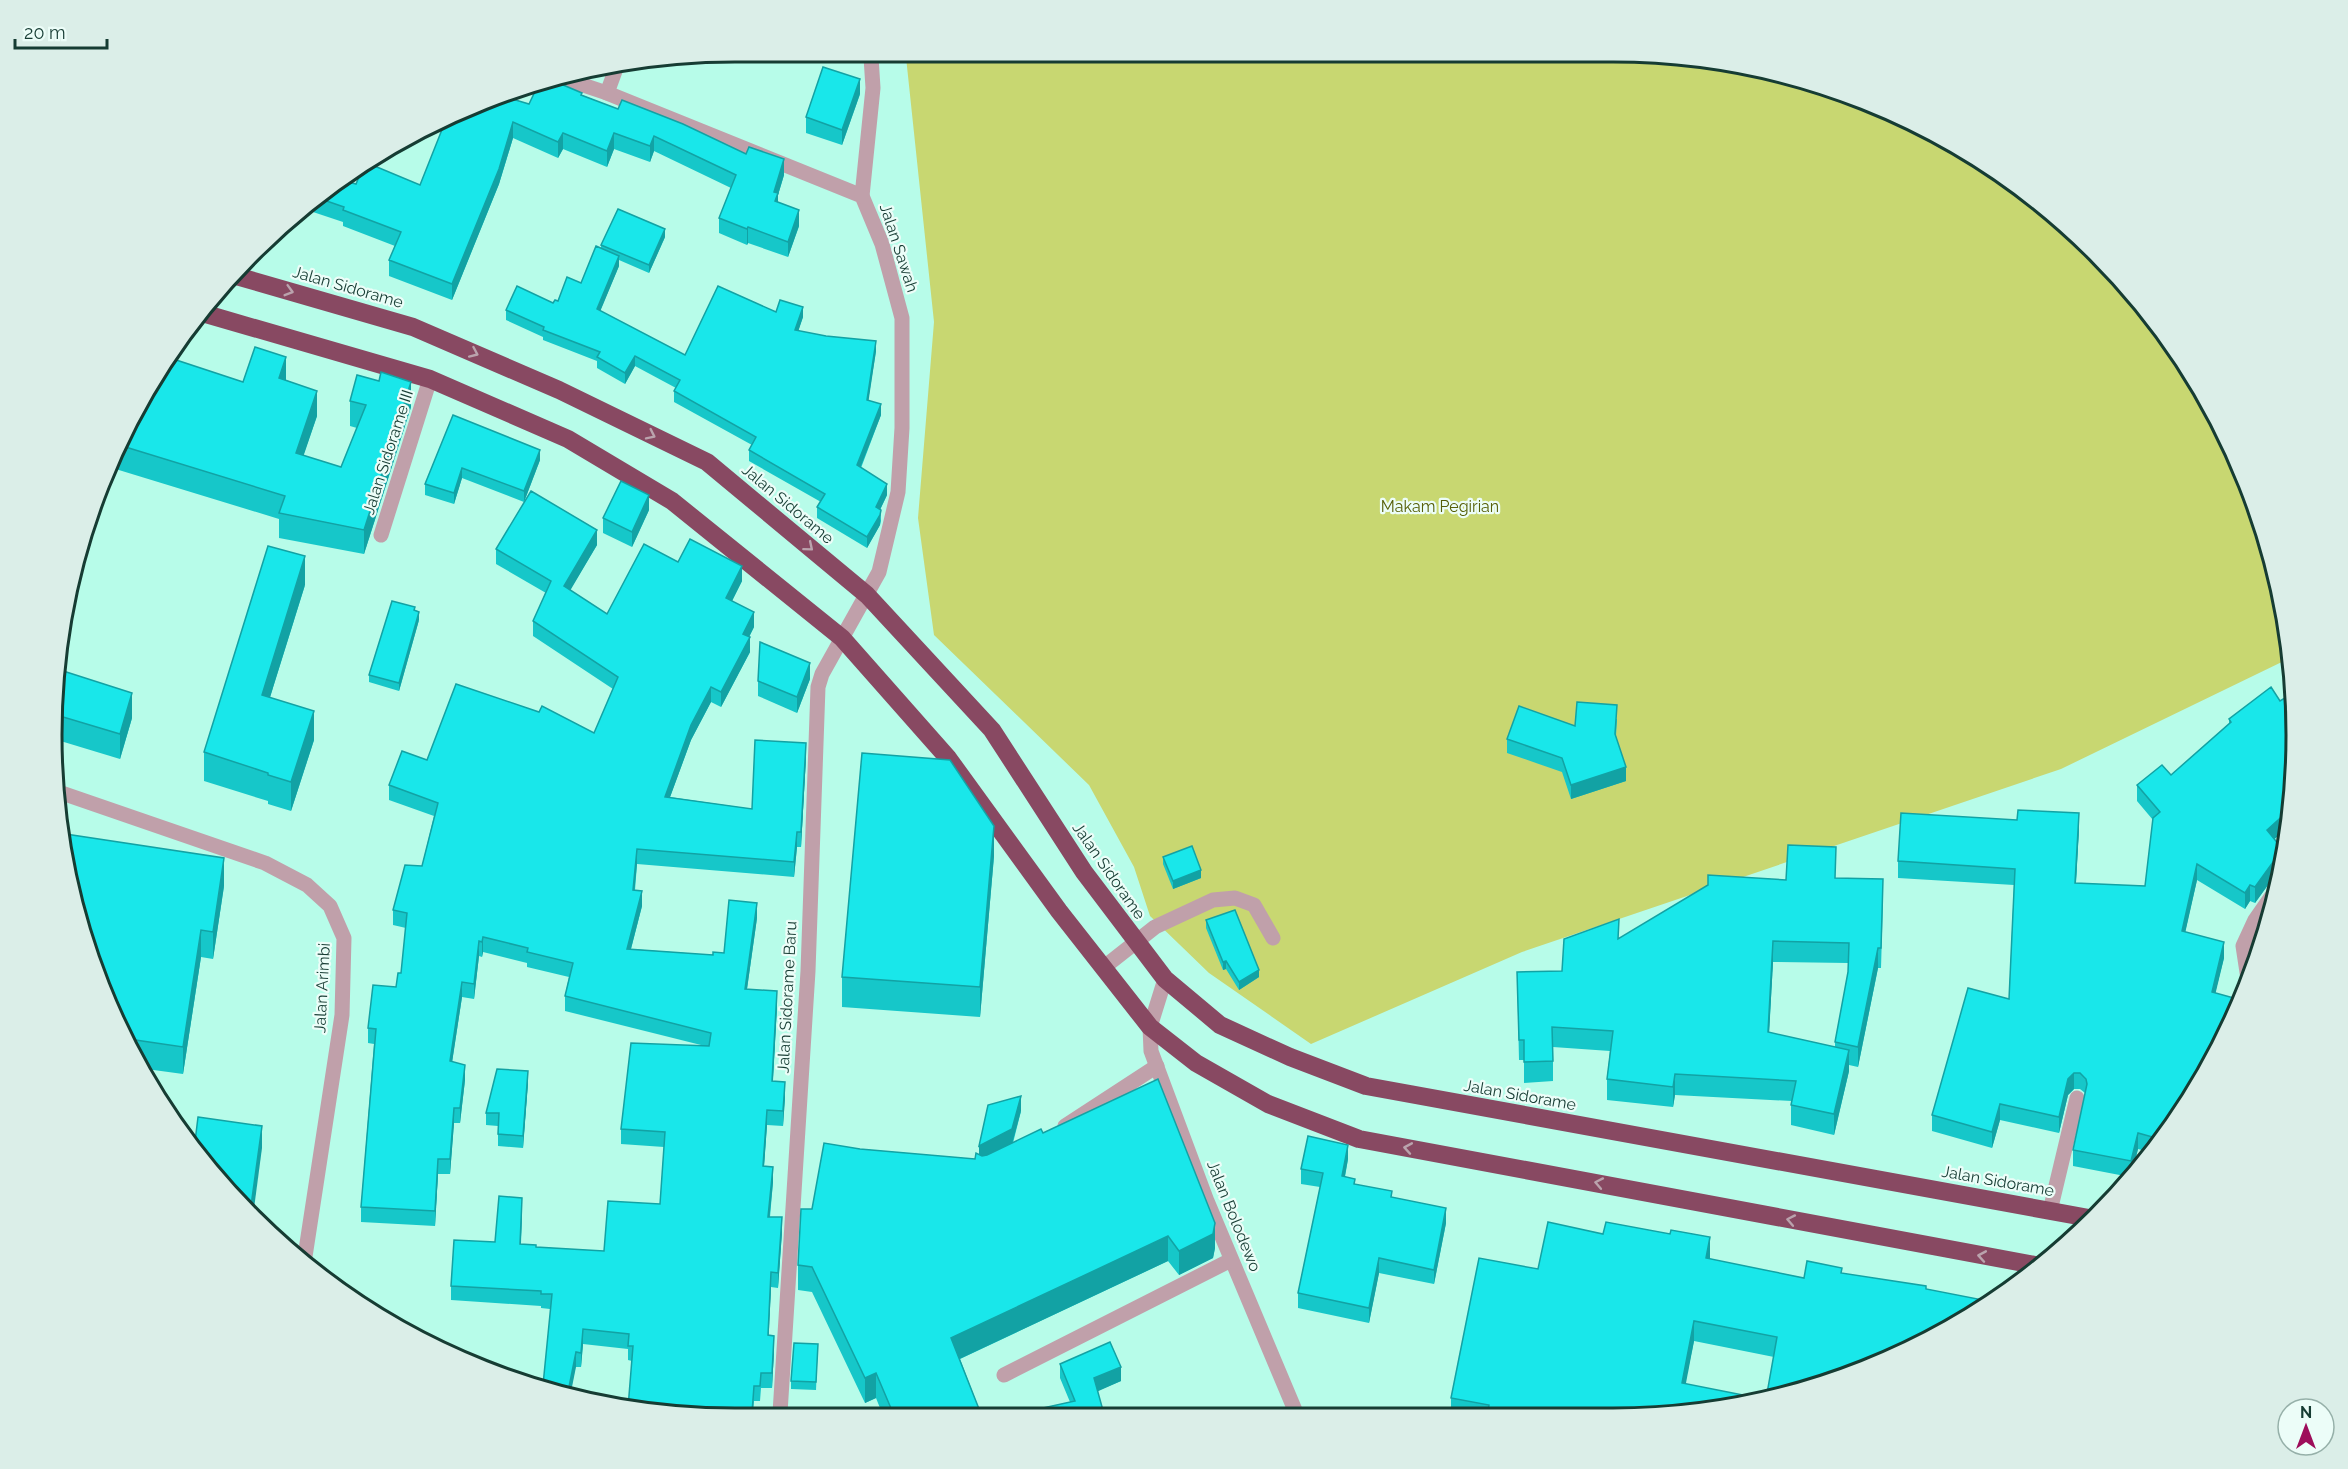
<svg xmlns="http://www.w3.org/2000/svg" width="2348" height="1469" viewBox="0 0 2348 1469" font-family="Raleway,sans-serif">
<rect width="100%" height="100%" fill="#b7fce9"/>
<path fill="#c8d771" d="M906 57H1702L1875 103 2030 192 2128 284 2206 393 2261 515 2291 646 2292 657 2061 769 1522 952 1311 1044 1209 973 1150 916 1134 867 1089 785 934 635 918 518 934 322Z"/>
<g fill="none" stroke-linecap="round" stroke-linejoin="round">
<g stroke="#c0a0aa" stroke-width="15">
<path d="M559 77 607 93 862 196 882 244 902 318V428L898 492 879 572 822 674 818 687 808 971 780 1413"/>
<path d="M607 93 618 63"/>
<path d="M862 196 873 88 871 57"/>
<path d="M381 535 430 379"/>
<path d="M56 791 265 863 307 885 330 906 344 938 342 1015 304 1263"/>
<path d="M1103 968 1155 927 1213 900 1235 898 1254 905 1273 938"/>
<path d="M1165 979 1150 1027 1151 1051 1207 1201 1297 1415"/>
<path d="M2248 979 2243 946 2255 920 2278 887"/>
<path d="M1065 1126 1157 1066"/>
<path d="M2050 1211 2077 1098"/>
<path d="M1004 1375 1231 1260"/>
</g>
<g stroke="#884962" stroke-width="18">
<path d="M233 275 413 327 559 390 707 462 867 595 992 730 1084 872 1165 979 1220 1025 1290 1057 1366 1086 2089 1218"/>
<path d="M199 312 430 379 568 439 672 501 842 638 948 758 1059 911 1150 1027 1196 1063 1268 1104 1359 1139 2040 1266"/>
</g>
</g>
<g fill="#16c7c9" fill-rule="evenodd">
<path d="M860 94 842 145 806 133V117Z"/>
<path d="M582 95 784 175 778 195V202L799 226 788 257 748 243 747 245 719 233V218L731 188 654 151 650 162 614 149 607 167 563 149 558 158 513 138 499 184 452 300 389 276V260L395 246 343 226V222L301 208 338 179 356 184 420 185 529 104Z"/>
<path d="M665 237 649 273 619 260V266L600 311 685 355 776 312 803 317 798 331 876 351 868 401 881 415 861 468 887 495 880 510 881 521 880 525 867 548 817 518V507L821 502 749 461V450L752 445 674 402V391L676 388 635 366 625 384 597 368V361L543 340V337L506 320V310L553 303 558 301 581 283 601 249V245Z"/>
<path d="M286 381 317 416 303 456 341 467 357 428 350 426V401L411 407 364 554 279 538V519L109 467 142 393 243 382Z"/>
<path d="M453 415 540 460 524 502 462 478 454 504 425 495V484Z"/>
<path d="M649 510 632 547 603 533V518Z"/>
<path d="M597 545 570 590 607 614 678 562 742 581 732 601 754 627 749 637 750 652 721 707 711 702 691 740 670 797 752 809 806 757 801 847H797L794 877 637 864 635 890 642 906 631 949 713 955 724 953 757 918 747 989 777 1006 773 1081 785 1097 783 1126 767 1125 764 1166 773 1182 770 1217 782 1232 778 1288 771 1287 768 1335 774 1350 772 1388H761L760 1401H754L753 1413 646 1412 632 1361 628 1360V1349L583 1344 581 1367H576L550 1309 541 1308V1306L451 1300V1286L495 1242 522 1213 521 1244 536 1247 604 1251 660 1204 664 1147 621 1144V1129L701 1045 565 1011V996L569 977 527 967V963L483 952 482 957 479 956 474 999 462 997 452 1062 465 1080 460 1123H454L450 1174H438L435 1226 361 1222V1207L374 1044 368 1043V1028L396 987 401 973 406 928 393 925V910L422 866 434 816 389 800V785L427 760 594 733 613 689 533 636V621L546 593 496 564V549Z"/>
<path d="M305 585 270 697 314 740 291 811 268 804V801L204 781V752Z"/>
<path d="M419 620 399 691 369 682V675Z"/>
<path d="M810 679 797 713 758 696V681Z"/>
<path d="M2271 687 2288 827 2274 839 2284 851 2279 879 2273 878 2255 903 2250 901 2245 909 2197 880 2185 932 2224 958 2215 993 2226 1037 2156 1151 2153 1153 2138 1149 2132 1174 2130 1177 2073 1166V1150L2085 1093 2080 1089H2074L2068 1095 2059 1133 2000 1120 1992 1148 1932 1131V1115L2009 999 2014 885 1898 878V861L2079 829 2076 883 2145 886 2153 820 2137 801V785L2171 775 2229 724V719Z"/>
<path d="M52 690 132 718 120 759 54 739Z"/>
<path d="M1617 719 1616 736 1626 781 1571 799 1562 772 1507 753V739L1575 726Z"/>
<path d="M994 856 980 1017 842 1007V977Z"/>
<path d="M1163 857 1201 878 1173 889 1163 864Z"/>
<path d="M1836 878 1883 900 1881 968H1878L1858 1067 1849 1065V1071L1834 1135 1791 1125V1105L1792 1101 1675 1095 1673 1107 1607 1100V1079L1610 1051 1553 1047V1081L1524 1083V1060H1519L1517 972 1562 971 1619 938 1786 880ZM1773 962 1848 963V972L1835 1042V1047L1769 1033Z"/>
<path d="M224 886 213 959 201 957 183 1074 139 1068 121 1036Z"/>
<path d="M2278 888 2273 913 2272 912V896Z"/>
<path d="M1206 920 1259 977 1239 990 1226 969 1223 970 1206 928Z"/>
<path d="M528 1083 523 1148 498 1146V1126L486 1125V1113Z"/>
<path d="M1021 1111 1013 1143 1043 1133 1215 1248 1213 1258 1179 1275 1168 1261 960 1359 981 1414 882 1413 876 1398 865 1403 812 1292 798 1290V1265L812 1209 860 1149 975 1159Z"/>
<path d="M1348 1159 1345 1177 1355 1184 1392 1198 1446 1223 1434 1284 1379 1273 1369 1323 1298 1308V1293L1320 1187 1301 1184V1169Z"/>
<path d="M1710 1259 1804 1278 1842 1273 1926 1289 1983 1306 1774 1357 1694 1341 1685 1384 1659 1417 1451 1416V1398L1538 1269Z"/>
<path d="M818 1344 816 1390 791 1389V1381Z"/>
<path d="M1060 1364 1121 1381 1097 1391 1104 1414H1038V1409L1070 1402 1060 1378Z"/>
</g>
<g fill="#12a2a4">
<path d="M860 79V94L842 145V130Z"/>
<path d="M513 122V138L499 184 452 300V284Z"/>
<path d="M563 133V149L558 158V142Z"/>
<path d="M614 133V149L607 167V151Z"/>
<path d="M654 136V151L650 162V146Z"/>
<path d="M784 159V175L778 195V209L775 217 774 192Z"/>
<path d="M799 210V226L788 257V242Z"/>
<path d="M748 227V243L747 245V229Z"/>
<path d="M665 229V237L649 273V265Z"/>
<path d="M619 256V266L597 319V309Z"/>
<path d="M803 307V317L795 341V330Z"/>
<path d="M876 341V351L867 411V400Z"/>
<path d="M635 356V366L625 384V373Z"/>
<path d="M286 357V382L279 378Z"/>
<path d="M411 382V407L364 554V530Z"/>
<path d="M317 391V416L296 478V453Z"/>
<path d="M881 404V415L857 476V465Z"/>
<path d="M540 450V460L524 502V491Z"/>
<path d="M462 468V478L454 504V493Z"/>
<path d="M887 484V495L876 518V507Z"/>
<path d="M649 495V510L632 547V532Z"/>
<path d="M881 510 880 525 867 548V537Z"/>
<path d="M597 530V545L564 601V586Z"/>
<path d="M305 556V585L262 723V695Z"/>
<path d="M742 566V581L726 613V598Z"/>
<path d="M419 612V620L399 691V683Z"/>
<path d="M754 612V627L743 649V634Z"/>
<path d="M750 637V652L721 707V692Z"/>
<path d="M810 663V679L797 713V697Z"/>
<path d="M711 687V702L691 740 665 811V797L691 725Z"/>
<path d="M132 693V718L120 759V734Z"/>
<path d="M314 711V740L291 811V782Z"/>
<path d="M806 743V757L801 847V832Z"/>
<path d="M1626 767V781L1571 799V785Z"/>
<path d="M2291 807 2288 827 2267 846V830Z"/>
<path d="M2079 813V829L2075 899V883Z"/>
<path d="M994 826V856L980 1017V987Z"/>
<path d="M797 832V847L794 877V862Z"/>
<path d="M637 849V864L633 905V890Z"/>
<path d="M224 858V886L213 959V932Z"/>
<path d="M2273 862V878L2255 903V887Z"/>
<path d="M2197 864V880L2182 947V931Z"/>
<path d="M1201 870V878L1173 889V881Z"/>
<path d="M2250 885V901L2245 909V893Z"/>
<path d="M642 891V906L627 964V949Z"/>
<path d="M757 903V918L745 1003V989Z"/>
<path d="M201 930V957L183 1074V1047Z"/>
<path d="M483 937V952L482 957V942Z"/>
<path d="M479 941V956L474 999V984Z"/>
<path d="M1773 941V962L1768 1053V1032Z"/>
<path d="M2224 942V958L2212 1008V992Z"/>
<path d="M1878 948V968L1858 1067V1047Z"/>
<path d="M1226 961V969L1223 970V962Z"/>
<path d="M1259 970V977L1239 990V982Z"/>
<path d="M462 982V997L450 1076V1061Z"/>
<path d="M777 991V1006L772 1096V1081Z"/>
<path d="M2217 1038V1052L2212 1061Z"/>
<path d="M1849 1050V1071L1834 1135V1114Z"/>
<path d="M465 1065V1080L460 1123V1108Z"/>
<path d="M528 1071V1083L523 1148V1136Z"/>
<path d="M2074 1073V1089L2068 1095 2059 1133V1117L2068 1079Z"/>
<path d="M1675 1074V1095L1673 1107V1087Z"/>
<path d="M785 1082V1097L783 1126V1111Z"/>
<path d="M1021 1096V1111L1012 1144 979 1162V1146Z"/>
<path d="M2000 1104V1120L1992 1148V1132Z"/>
<path d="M454 1108V1123L450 1174V1159Z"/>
<path d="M767 1110V1125L763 1181V1166Z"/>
<path d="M262 1126V1148L253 1216 250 1213Z"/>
<path d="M2138 1133V1149L2131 1175V1161Z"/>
<path d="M1348 1145V1159L1342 1191V1176Z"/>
<path d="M438 1159V1174L435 1226V1211Z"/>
<path d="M773 1167V1182L768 1232V1217Z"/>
<path d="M522 1198V1213L520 1259V1244Z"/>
<path d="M1446 1208V1223L1434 1284V1270Z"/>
<path d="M782 1217V1232L778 1288V1273Z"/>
<path d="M1215 1223V1248L1213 1258 1179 1275V1251Z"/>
<path d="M1168 1236V1261L951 1363V1338Z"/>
<path d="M1710 1237V1258L1706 1278V1258Z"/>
<path d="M1379 1258V1273L1369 1323V1308Z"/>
<path d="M771 1272V1287L768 1350V1335Z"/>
<path d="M1694 1321V1341L1682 1404V1383Z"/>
<path d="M583 1329V1344L581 1367V1353Z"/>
<path d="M774 1336V1350L772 1388V1373Z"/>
<path d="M576 1352V1367L571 1392H568Z"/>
<path d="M1121 1367V1381L1094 1393V1378Z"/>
<path d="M876 1373V1398L865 1403V1378Z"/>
</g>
<g fill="#19e7ea" stroke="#12a2a4" stroke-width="1.5">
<path d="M823 67 860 79 842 130 806 117Z"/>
<path d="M549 79 582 93 581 95 618 109 622 100 683 124 746 154 749 147 784 159 774 192 778 193 775 201 799 210 788 242 748 227 747 229 719 218 736 175 654 136 650 146 614 133 607 151 563 133 558 142 513 122 499 169 452 284 389 260 401 232 343 210 344 207 315 197 338 179 356 184 365 162 420 185 445 122 499 95 529 104 540 81Z"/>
<path d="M618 209 665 229 649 265 601 245Z"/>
<path d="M596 246 619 256 597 309 685 355 718 286 776 312 780 300 803 307 795 330 826 336 876 341 867 400 881 404 857 465 887 484 876 507 881 510 880 515 867 537 817 507 825 494 749 450 756 437 674 391 680 380 635 356 625 373 597 357 600 352 543 330 544 327 506 310 517 286 553 303 555 300 558 301 567 277 581 283Z"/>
<path d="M255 347 286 357 279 378 317 391 296 453 341 467 366 405 350 401 357 375 379 381 381 372 411 382 364 530 279 513 285 496 119 445 142 393 167 357 243 382Z"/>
<path d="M453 415 540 450 524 491 462 468 454 493 425 484Z"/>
<path d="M621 481 649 495 632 532 603 518Z"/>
<path d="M531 491 597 530 564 586 607 614 644 544 678 562 690 539 742 566 726 598 754 612 743 634 750 637 721 692 711 687 691 725 665 797 752 809 755 740 806 743 801 832H797L794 862 637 849 633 890 642 891 627 949 713 955V952L724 953 729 900 757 903 745 989 777 991 772 1081 785 1082 783 1111 767 1110 763 1166 773 1167 768 1217H782L778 1273 771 1272 768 1335 774 1336 772 1373H761L760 1386H754L752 1413 646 1412 628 1408 633 1346H628L629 1334 583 1329 581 1353 576 1352 568 1392 543 1385 552 1294H541V1291L451 1286 454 1240 495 1242 499 1196 522 1198 520 1244 536 1245V1247L604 1251 608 1201 660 1204 665 1132 621 1129 631 1043 709 1046 711 1033 565 996 573 963 527 952 528 948 483 937 482 942 479 941 474 984 462 982 450 1061 465 1065 460 1108H454L450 1159H438L435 1211 361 1207 376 1029 368 1028 373 985 396 987 398 973H401L407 913 393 910 405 865 422 866 438 803 389 785 402 751 427 760 456 684 539 712 542 706 594 733 618 677 533 621 551 581 496 549Z"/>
<path d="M268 546 305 556 262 695 314 711 291 782 268 775V773L204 752Z"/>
<path d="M392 601 415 607 414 610 419 612 399 683 369 675Z"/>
<path d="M760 642 810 663 797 697 758 681Z"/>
<path d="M57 669 132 693 120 734 53 714 52 690Z"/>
<path d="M2271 687 2280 701 2293 693 2296 780 2291 807 2288 811 2267 830 2284 851 2282 863 2273 862 2255 887 2250 885 2245 893 2197 864 2182 931 2224 942 2212 992 2241 1000 2226 1037 2225 1040 2217 1038 2212 1061 2163 1140 2138 1133 2131 1161 2073 1150 2087 1084 2086 1079 2080 1073H2074L2068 1079 2059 1117 2000 1104 1992 1132 1932 1115 1968 988 2009 999 2015 869 1898 861 1901 813 2017 820 2018 810 2079 813 2075 883 2145 886 2153 818 2160 812 2137 785 2162 765 2171 775 2231 722 2229 719Z"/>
<path d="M1577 702 1617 705 1615 734 1626 767 1571 785 1562 758 1507 739 1519 706 1575 726Z"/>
<path d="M862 753 950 760 994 826 980 987 842 977Z"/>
<path d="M59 833 224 858 213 932 201 930 183 1047 122 1038 121 1036 74 912Z"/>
<path d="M1788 845 1836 847 1835 878 1883 879 1881 948H1878L1858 1047 1835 1042 1848 972 1849 943 1773 941 1768 1032 1849 1050 1834 1114 1791 1105 1796 1081 1675 1074 1673 1087 1607 1079 1613 1031 1552 1027 1553 1061 1524 1062V1040H1519L1517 972 1562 971 1564 939 1619 919 1618 939 1708 885V875L1786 880Z"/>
<path d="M1192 846 1201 870 1173 881 1163 857Z"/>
<path d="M2278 888 2276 898 2272 896Z"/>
<path d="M1235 910 1259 970 1239 982 1226 961 1223 962 1206 920Z"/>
<path d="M497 1069 528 1071 523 1136 498 1134 499 1113H486Z"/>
<path d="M1158 1079 1215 1223 1213 1234 1179 1251 1168 1236 951 1338 981 1414 893 1413 876 1373 865 1378 812 1267 798 1265 801 1209H812L824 1143 860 1149 975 1159 976 1153 982 1156 987 1155 1041 1129 1043 1133Z"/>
<path d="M1021 1096 1012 1129 979 1146 988 1105Z"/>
<path d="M198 1117 262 1126 250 1213 221 1185 194 1150Z"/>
<path d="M1308 1136 1348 1145 1342 1176 1355 1179 1354 1184 1392 1191 1391 1197 1446 1208 1434 1270 1379 1258 1369 1308 1298 1293 1323 1173 1301 1169Z"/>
<path d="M1548 1222 1603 1234 1606 1222 1670 1234 1671 1230 1710 1237 1706 1258 1804 1278 1807 1261 1842 1268 1841 1273 1926 1286V1289L1983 1300 1982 1307 1916 1347 1791 1395 1766 1399 1777 1337 1694 1321 1682 1383 1763 1399 1659 1417 1650 1416 1622 1411 1620 1416H1487L1489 1405 1451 1398 1479 1258 1538 1269Z"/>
<path d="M1110 1342 1121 1367 1094 1378 1104 1414H1039L1038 1409 1075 1401 1060 1364Z"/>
<path d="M794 1343 818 1344 816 1382 791 1381Z"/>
</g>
<defs><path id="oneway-chevron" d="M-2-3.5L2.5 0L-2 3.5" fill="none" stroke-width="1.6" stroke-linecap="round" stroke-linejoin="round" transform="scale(1.5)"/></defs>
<g stroke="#baa3ad">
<use href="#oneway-chevron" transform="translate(289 291) rotate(16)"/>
<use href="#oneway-chevron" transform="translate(474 353) rotate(24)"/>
<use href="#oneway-chevron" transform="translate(651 435) rotate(26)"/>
<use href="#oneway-chevron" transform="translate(809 547) rotate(40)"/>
<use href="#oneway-chevron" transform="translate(1408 1148) rotate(-170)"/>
<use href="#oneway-chevron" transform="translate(1599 1183) rotate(-169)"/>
<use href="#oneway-chevron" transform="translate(1791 1220) rotate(-169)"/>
<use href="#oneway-chevron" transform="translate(1982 1256) rotate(-170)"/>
</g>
<g text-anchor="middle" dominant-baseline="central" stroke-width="4.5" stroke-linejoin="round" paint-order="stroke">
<g font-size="16" fill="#163c33" stroke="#ecfdf8">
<text transform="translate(899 248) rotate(72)">Jalan Sawah</text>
<text transform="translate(348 287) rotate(16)">Jalan Sidorame</text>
<text transform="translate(388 452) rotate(-72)">Jalan Sidorame III</text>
<text transform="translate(788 504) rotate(40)">Jalan Sidorame</text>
<text transform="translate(1109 871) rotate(55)">Jalan Sidorame</text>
<text transform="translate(322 988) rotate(-87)">Jalan Arimbi</text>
<text transform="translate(787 997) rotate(-87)">Jalan Sidorame Baru</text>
<text transform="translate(1520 1095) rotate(10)">Jalan Sidorame</text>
<text transform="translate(1998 1181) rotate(10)">Jalan Sidorame</text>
<text transform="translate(1234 1216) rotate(68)">Jalan Bolodewo</text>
</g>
<g font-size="16" fill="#555e06" stroke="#ecfdf8">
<text x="1440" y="506">Makam Pegirian</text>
</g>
</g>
<path d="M0 0H2348V1469H0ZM735 62H1613A673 673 0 0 1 2286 735V735A673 673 0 0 1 1613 1408H735A673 673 0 0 1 62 735V735A673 673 0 0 1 735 62Z" fill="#dbeee8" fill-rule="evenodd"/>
<path fill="none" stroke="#163c33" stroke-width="3" d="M735 62H1613A673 673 0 0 1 2286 735V735A673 673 0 0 1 1613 1408H735A673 673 0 0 1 62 735V735A673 673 0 0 1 735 62Z"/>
<g transform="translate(2306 1427)"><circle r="28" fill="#ecfdf8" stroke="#96b0a9" stroke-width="1.5"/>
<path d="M0-4.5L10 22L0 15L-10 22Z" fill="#9d0d5a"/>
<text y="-9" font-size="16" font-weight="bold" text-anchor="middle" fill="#163c33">N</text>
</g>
<path d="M15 39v9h92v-9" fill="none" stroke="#163c33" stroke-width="3"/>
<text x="24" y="39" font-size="18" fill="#163c33" stroke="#ecfdf8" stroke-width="4.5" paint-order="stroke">20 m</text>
</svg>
